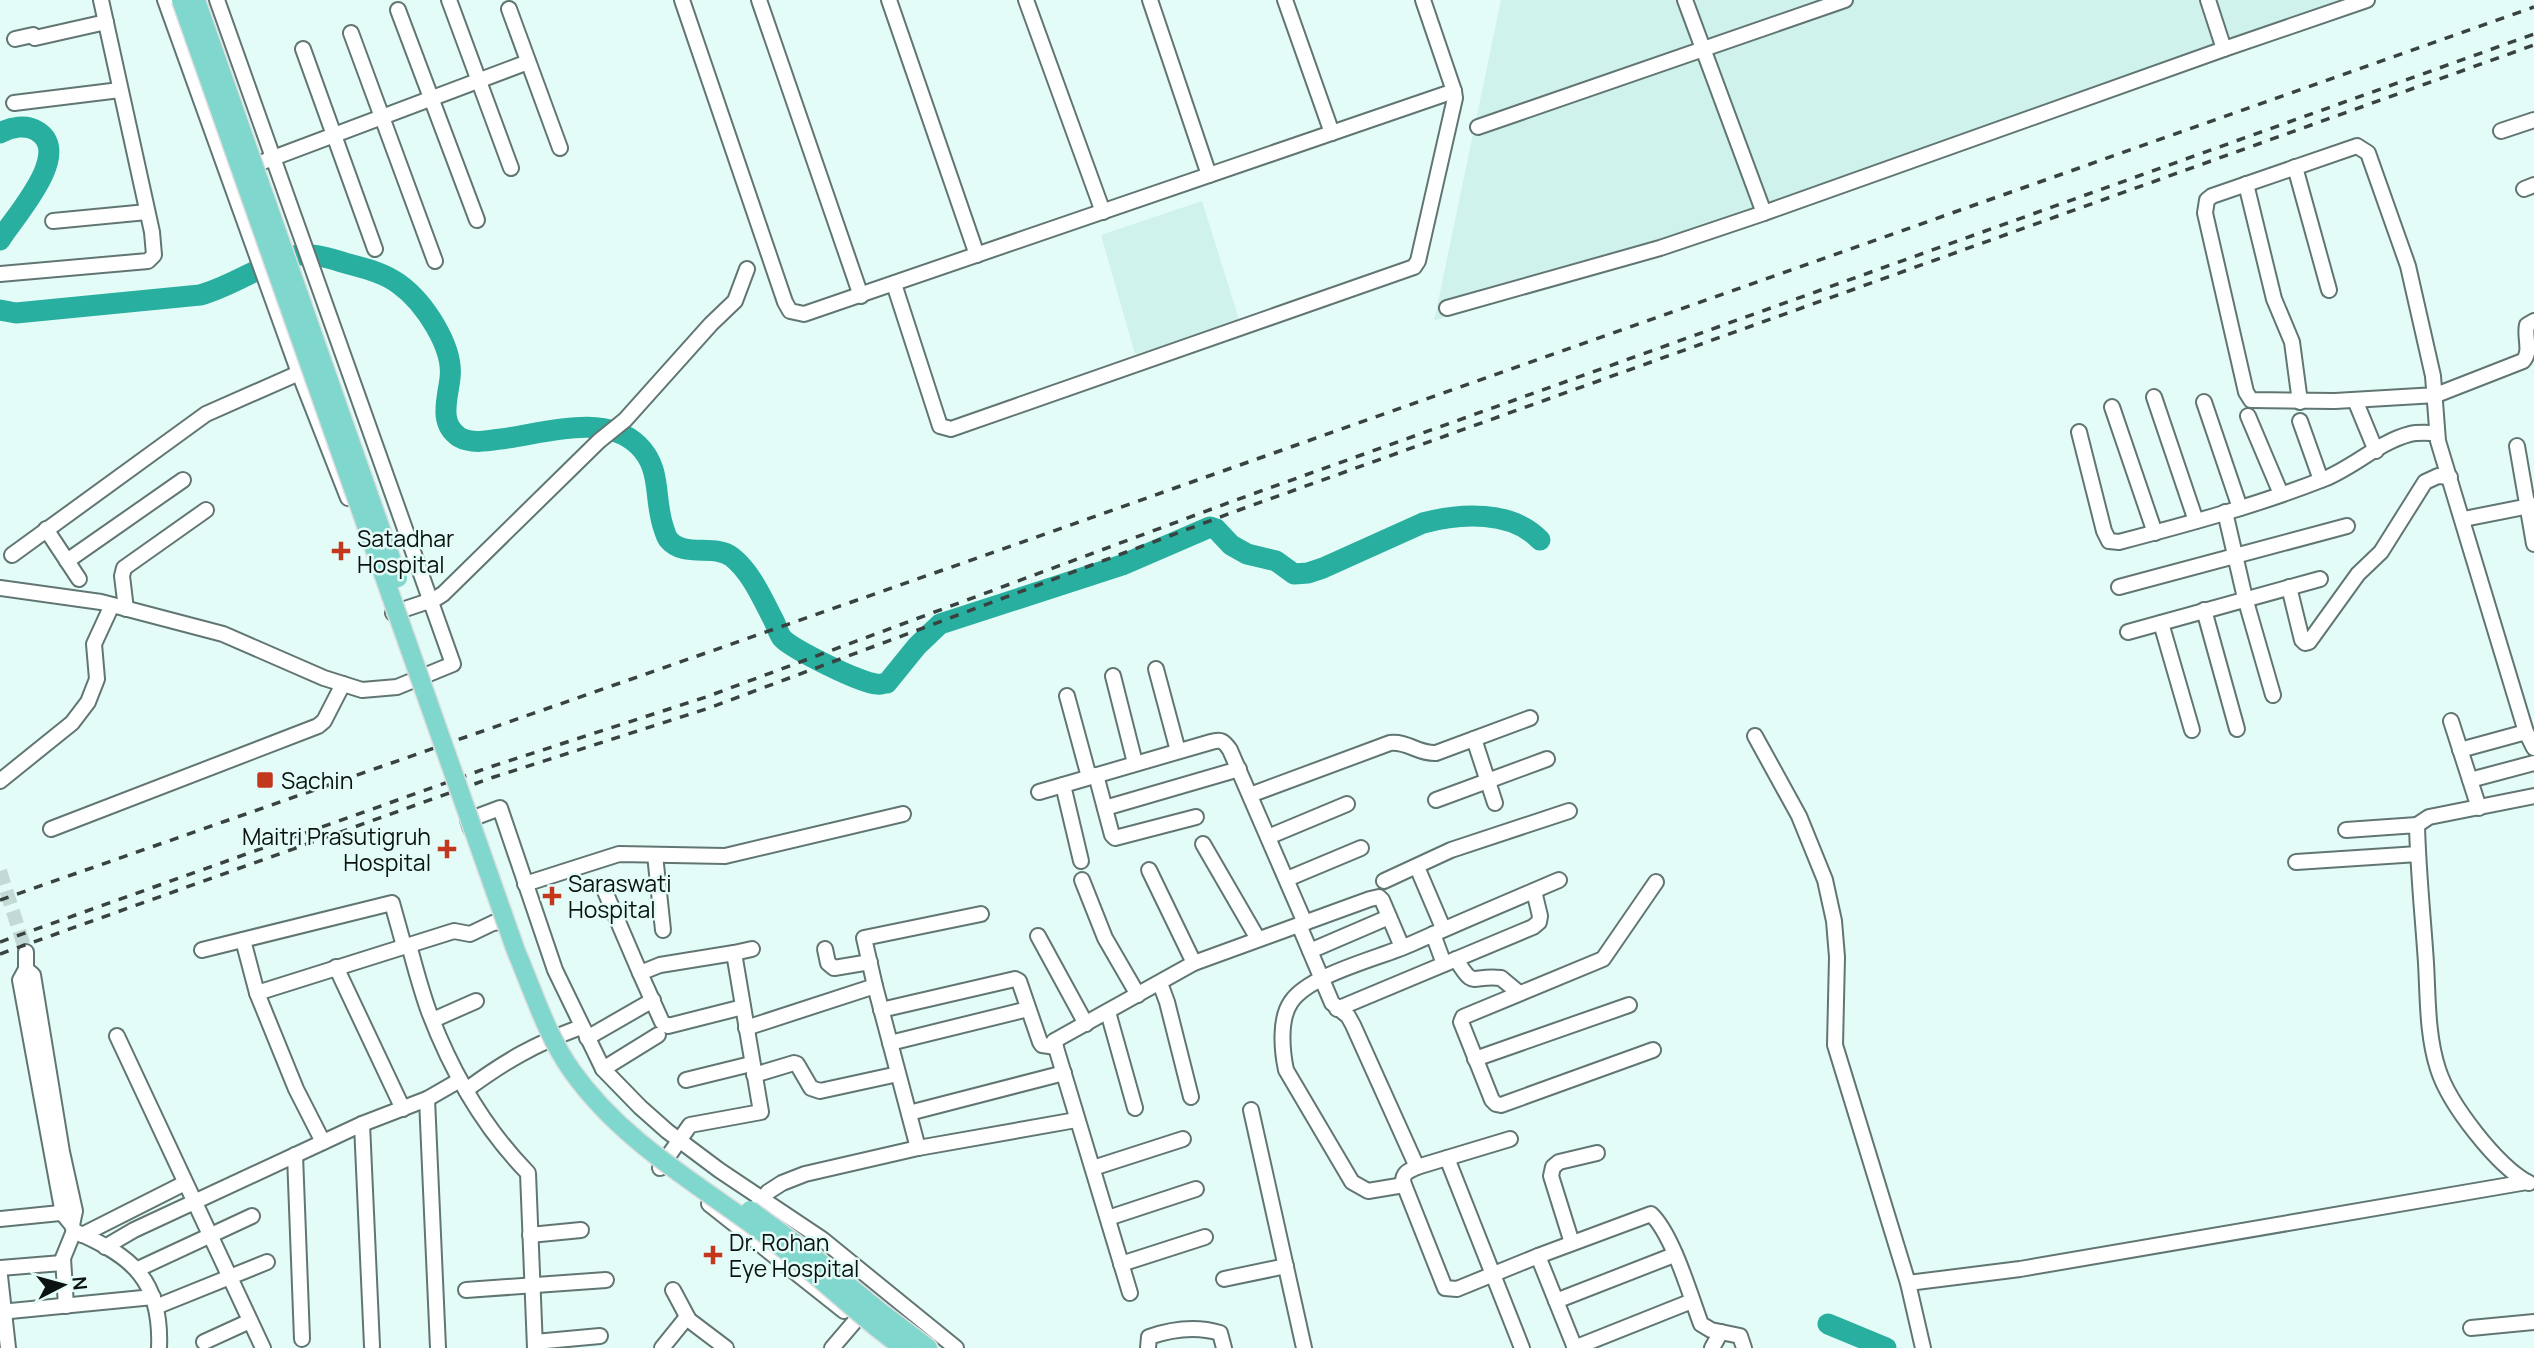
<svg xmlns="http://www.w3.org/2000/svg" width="2534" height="1348" viewBox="0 0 2534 1348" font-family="Manrope,sans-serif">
<rect width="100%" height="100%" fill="#e4fcf8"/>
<g fill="#d0f2ec">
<path d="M1501 0H2342L1434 321Z"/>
<path d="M1202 201 1241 326 1135 354 1101 235Z"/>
</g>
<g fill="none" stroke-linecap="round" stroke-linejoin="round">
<g stroke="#29af9f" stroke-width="21">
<path d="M0 133C11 127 26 124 37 131 74 153 14 217 0 240"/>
<path d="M0 310 16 313 200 295C233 286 260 265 293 256 311 252 328 258 345 263 363 268 383 272 399 284 424 302 454 347 450 378 448 398 438 423 459 437 471 444 488 441 501 439 542 434 604 412 638 445 663 469 653 499 664 529 665 532 666 536 668 539 684 559 714 543 732 557 751 572 762 598 773 619 776 624 778 633 782 638 792 649 862 684 877 684 880 685 884 683 887 683L917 646 940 624 1122 565 1210 527 1216 529 1231 545 1247 554 1276 561 1294 574 1308 573 1323 568 1423 523C1460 513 1512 510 1540 540"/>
<path d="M1828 1324 1886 1348"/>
</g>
<path stroke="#c3d9d6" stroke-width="14" stroke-dasharray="14 7" stroke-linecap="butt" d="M0 871 26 952"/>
<g stroke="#617672" stroke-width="18">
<g id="minor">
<path d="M165 0 299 373 348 498"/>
<path d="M449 0 511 168"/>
<path d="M682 0 785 302 790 311 804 314 1454 91 1423 0"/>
<path d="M759 0 861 296"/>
<path d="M889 0 977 255"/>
<path d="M1026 0 1103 212"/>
<path d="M1150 0 1209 175"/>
<path d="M1285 0 1332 133"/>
<path d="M2208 0 2224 49 2367 0"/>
<path d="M509 9 560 148"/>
<path d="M398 10 477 220"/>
<path d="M351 33 435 261"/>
<path d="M15 39 33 35 35 38 106 22"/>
<path d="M303 49 375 249"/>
<path d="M14 103 120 90"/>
<path d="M1478 127 1845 0"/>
<path d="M2501 131 2534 120"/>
<path d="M2295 167 2329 290"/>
<path d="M244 169 528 62"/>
<path d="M2246 184 2274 299 2292 342 2300 402"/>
<path d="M2524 189 2534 185"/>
<path d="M1764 213 2224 49"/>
<path d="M53 221 147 212"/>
<path d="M0 274 148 261 154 255 152 232 101 0"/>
<path d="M894 284 940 426 951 429 1414 267 1418 261 1455 98 1454 91"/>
<path d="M1447 308 1660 248 1764 213 1685 0"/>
<path d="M2534 321 2527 325C2524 337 2532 351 2523 361L2436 395 2335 401 2251 400 2246 392 2205 213 2207 200 2212 196 2357 146 2368 153 2408 266 2433 376 2438 441 2526 732 2534 748"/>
<path d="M2154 397 2196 521"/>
<path d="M2355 400 2376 451"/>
<path d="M2204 402 2240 508"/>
<path d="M2112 407 2155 533"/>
<path d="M2248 416 2281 494"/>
<path d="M2300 421 2321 480"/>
<path d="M2079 432 2104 531 2109 541 2119 542C2188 524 2258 505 2324 479 2354 467 2379 442 2410 434 2418 432 2428 433 2436 433"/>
<path d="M2517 446 2534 544"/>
<path d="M2225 512 2245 598 2273 695"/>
<path d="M2464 519 2534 505"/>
<path d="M46 529 79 579"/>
<path d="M12 555 206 414 299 373"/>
<path d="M67 561 183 480"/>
<path d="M2119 587 2347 526"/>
<path d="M2289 587 2302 640 2305 643 2309 642 2358 574 2381 552 2425 482 2438 476 2450 477"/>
<path d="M0 588 101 602 223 634 324 678 362 690 397 687 453 664 217 0"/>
<path d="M126 609 122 576 124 568 206 510"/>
<path d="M2204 610 2237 729"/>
<path d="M393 613 435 599 443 594 599 441 625 420 711 324 735 301 747 269"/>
<path d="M2161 623 2192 730"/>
<path d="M2128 632 2320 579"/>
<path d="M1156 669 1178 751"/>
<path d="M1113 676 1135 763"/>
<path d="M1067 696 1089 777"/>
<path d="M2451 721 2479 808"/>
<path d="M1755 736 1799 816 1825 880 1834 921 1837 957 1835 1045 1908 1283 1923 1348"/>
<path d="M1474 739 1495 803"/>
<path d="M2460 750 2526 732"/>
<path d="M1096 775 1112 835 1115 838 1196 817"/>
<path d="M2470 780 2534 763"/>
<path d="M0 781 72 723 88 702 97 679 94 644 112 605"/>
<path d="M1063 785 1081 861"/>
<path d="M1039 792 1211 742C1221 739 1224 741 1230 750L1305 923"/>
<path d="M1250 795 1390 743C1408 741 1418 754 1436 753L1530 718"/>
<path d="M1436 800 1547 759"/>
<path d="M1105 808 1239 769"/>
<path d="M2417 825 2429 817 2534 796"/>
<path d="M51 829 318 726 324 721 343 684"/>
<path d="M471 829 468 820 500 808 555 970 603 1069 640 1107 667 1131 719 1170 822 1239 956 1348"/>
<path d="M2346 830 2417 825C2418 871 2423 917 2426 963 2428 998 2427 1035 2438 1069 2449 1104 2497 1166 2529 1183"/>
<path d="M1268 837 1347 804"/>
<path d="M1203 844 1258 939"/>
<path d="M655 855 663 930"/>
<path d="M2296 862 2418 854"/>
<path d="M1417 867 1443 928"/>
<path d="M1149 870 1194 963"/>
<path d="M1287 879 1361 848"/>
<path d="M1082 880 1105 938 1138 995"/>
<path d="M1384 881 1451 850 1569 811"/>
<path d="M525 884 619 854 725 856 903 814"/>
<path d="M604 889 640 973"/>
<path d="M1299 925 1332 1003 1348 1016 1353 1025 1417 1167"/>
<path d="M1433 934 1444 964"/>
<path d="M1038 936 1086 1024"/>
<path d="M243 940 257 993"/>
<path d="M409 945C415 967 421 990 429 1012 451 1070 484 1128 528 1173L535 1348"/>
<path d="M825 949 828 963 834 968 870 962"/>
<path d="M202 950 392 903 404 946"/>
<path d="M1310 951 1389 917"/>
<path d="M26 952V969L20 980 63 1214 72 1225 74 1231C133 1256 162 1281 159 1348"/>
<path d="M734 953 660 965 640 973 662 1022 668 1026 743 1007"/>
<path d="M1456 959C1475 991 1471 974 1501 978L1519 993"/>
<path d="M336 967 403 1109"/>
<path d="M26 969 33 975 62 1152 75 1211 72 1225"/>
<path d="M1160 983 1167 1002 1191 1097"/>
<path d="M875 986 918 1148"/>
<path d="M1337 1009 1533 927 1539 922 1540 916 1534 891"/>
<path d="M881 1010 1015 979 1019 981 1040 1042 1042 1045 1056 1047"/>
<path d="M1108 1012 1135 1108"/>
<path d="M433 1020 476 1001"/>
<path d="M746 1028 875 986 864 938 981 914"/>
<path d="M117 1036 263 1348"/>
<path d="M587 1038 653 1000"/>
<path d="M890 1043 1028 1009"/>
<path d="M1653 1050 1501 1105 1496 1104 1492 1100 1461 1022 1463 1017 1603 959 1656 882"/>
<path d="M1475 1059 1629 1005"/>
<path d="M603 1069 658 1035"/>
<path d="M754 1075 794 1063 797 1064 811 1088 820 1091 898 1074"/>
<path d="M686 1080 751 1064"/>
<path d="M466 1090C505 1061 535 1044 581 1027"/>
<path d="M427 1099 438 1348"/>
<path d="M1251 1110 1304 1348"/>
<path d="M909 1113 1064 1073"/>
<path d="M362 1124 372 1346"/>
<path d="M1510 1139 1417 1167C1409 1171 1403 1172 1403 1182L1445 1288 1457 1289 1538 1256 1651 1214C1673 1235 1690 1295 1701 1324L1711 1330 1740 1336 1744 1348"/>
<path d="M323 1142 296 1089 257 993 454 931 470 934 493 923 500 922"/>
<path d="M295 1155 302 1339"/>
<path d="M1447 1158 1522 1348"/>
<path d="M660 1168 690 1125 761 1112 734 953 752 949"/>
<path d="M1093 1168 1183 1139"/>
<path d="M1404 1185 1368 1191 1352 1182 1286 1070C1282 1051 1279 1019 1291 1002 1310 974 1380 958 1411 944 1460 922 1510 901 1559 880"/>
<path d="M709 1204 844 1311"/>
<path d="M758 1205 768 1192 782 1183 805 1174 918 1148 1076 1120"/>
<path d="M1108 1218 1196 1189"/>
<path d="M0 1219 70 1212"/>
<path d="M82 1235 185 1183"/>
<path d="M530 1235 581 1230"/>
<path d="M1572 1243 1551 1176 1553 1167 1559 1162 1597 1153"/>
<path d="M105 1247 134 1230 362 1124 427 1099 460 1080"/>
<path d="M1538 1256 1575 1348"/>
<path d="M1121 1264 1205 1237"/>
<path d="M0 1268 62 1263"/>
<path d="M138 1269 252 1216"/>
<path d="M0 1276 8 1348"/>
<path d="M1224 1279 1286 1266"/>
<path d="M1908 1283 2020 1269 2527 1182"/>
<path d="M466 1290 606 1280"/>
<path d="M673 1290 689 1320 726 1348"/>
<path d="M1130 1293 1054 1041 1194 963 1370 899 1379 897 1382 900 1402 947"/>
<path d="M1556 1301 1674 1255"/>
<path d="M66 1306 63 1258 74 1231"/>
<path d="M158 1306 267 1262"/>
<path d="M0 1312 153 1297"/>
<path d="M2471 1328 2534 1322"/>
<path d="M204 1342 250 1321"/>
<path d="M535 1342 600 1336"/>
<path d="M662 1348 687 1317"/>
<path d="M832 1348 856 1320"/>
<path d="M1148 1348 1149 1337C1172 1329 1197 1326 1220 1333L1224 1348"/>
<path d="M1574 1348 1692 1301"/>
<path d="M1712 1348 1721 1332"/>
</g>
</g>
<g stroke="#dddede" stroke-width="21">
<g id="major">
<path d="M883 1314 928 1348"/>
<path d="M876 1327 903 1348"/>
</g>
</g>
<use href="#minor" stroke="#fff" stroke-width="14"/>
<use href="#major" stroke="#7fd7cd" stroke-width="18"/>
<g stroke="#384341" stroke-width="3.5" stroke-dasharray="9 9" stroke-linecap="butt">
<path d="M0 900 963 563 2534 7"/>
<path d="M0 942 490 767 706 697 1236 500 2534 34"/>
<path d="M0 954 494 777 709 708 1239 510 2534 45"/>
</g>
<g stroke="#dddede" stroke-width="21" stroke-linecap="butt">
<g id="major-bridge">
<path d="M181 0 516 951C533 991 547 1036 572 1071 621 1140 692 1180 758 1229 799 1259 837 1295 876 1327"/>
<path d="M196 0 398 578"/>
<path d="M750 1210 807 1252 883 1314"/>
</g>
</g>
<use href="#major-bridge" stroke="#7fd7cd" stroke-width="18"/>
</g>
<g fill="#c3381d" stroke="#e4fcf8" stroke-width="2.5">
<path d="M337.5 540.5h7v7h7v7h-7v7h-7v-7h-7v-7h7z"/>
<rect x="256" y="771" width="18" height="18" rx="3.5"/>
<path d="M443.5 838.5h7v7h7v7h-7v7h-7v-7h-7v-7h7z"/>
<path d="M548.5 885.5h7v7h7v7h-7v7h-7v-7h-7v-7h7z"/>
<path d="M709.5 1244.5h7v7h7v7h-7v7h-7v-7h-7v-7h7z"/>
</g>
<g text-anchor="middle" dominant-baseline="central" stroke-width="5" stroke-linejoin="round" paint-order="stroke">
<g font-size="23" fill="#0b1312" stroke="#e4fcf8" text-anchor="start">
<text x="357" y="538">Satadhar<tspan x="357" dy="26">Hospital</tspan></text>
<text x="281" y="780">Sachin</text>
<text x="431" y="836" text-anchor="end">Maitri Prasutigruh<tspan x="431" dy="26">Hospital</tspan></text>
<text x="568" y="883">Saraswati<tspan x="568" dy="26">Hospital</tspan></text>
<text x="729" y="1242">Dr. Rohan<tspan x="729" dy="26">Eye Hospital</tspan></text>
</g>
</g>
<g transform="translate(63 1285) rotate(84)" stroke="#e4fcf8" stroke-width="5" paint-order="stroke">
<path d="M0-5L12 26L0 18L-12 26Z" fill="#0b1312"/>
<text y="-10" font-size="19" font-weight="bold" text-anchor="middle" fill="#0b1312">N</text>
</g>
</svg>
